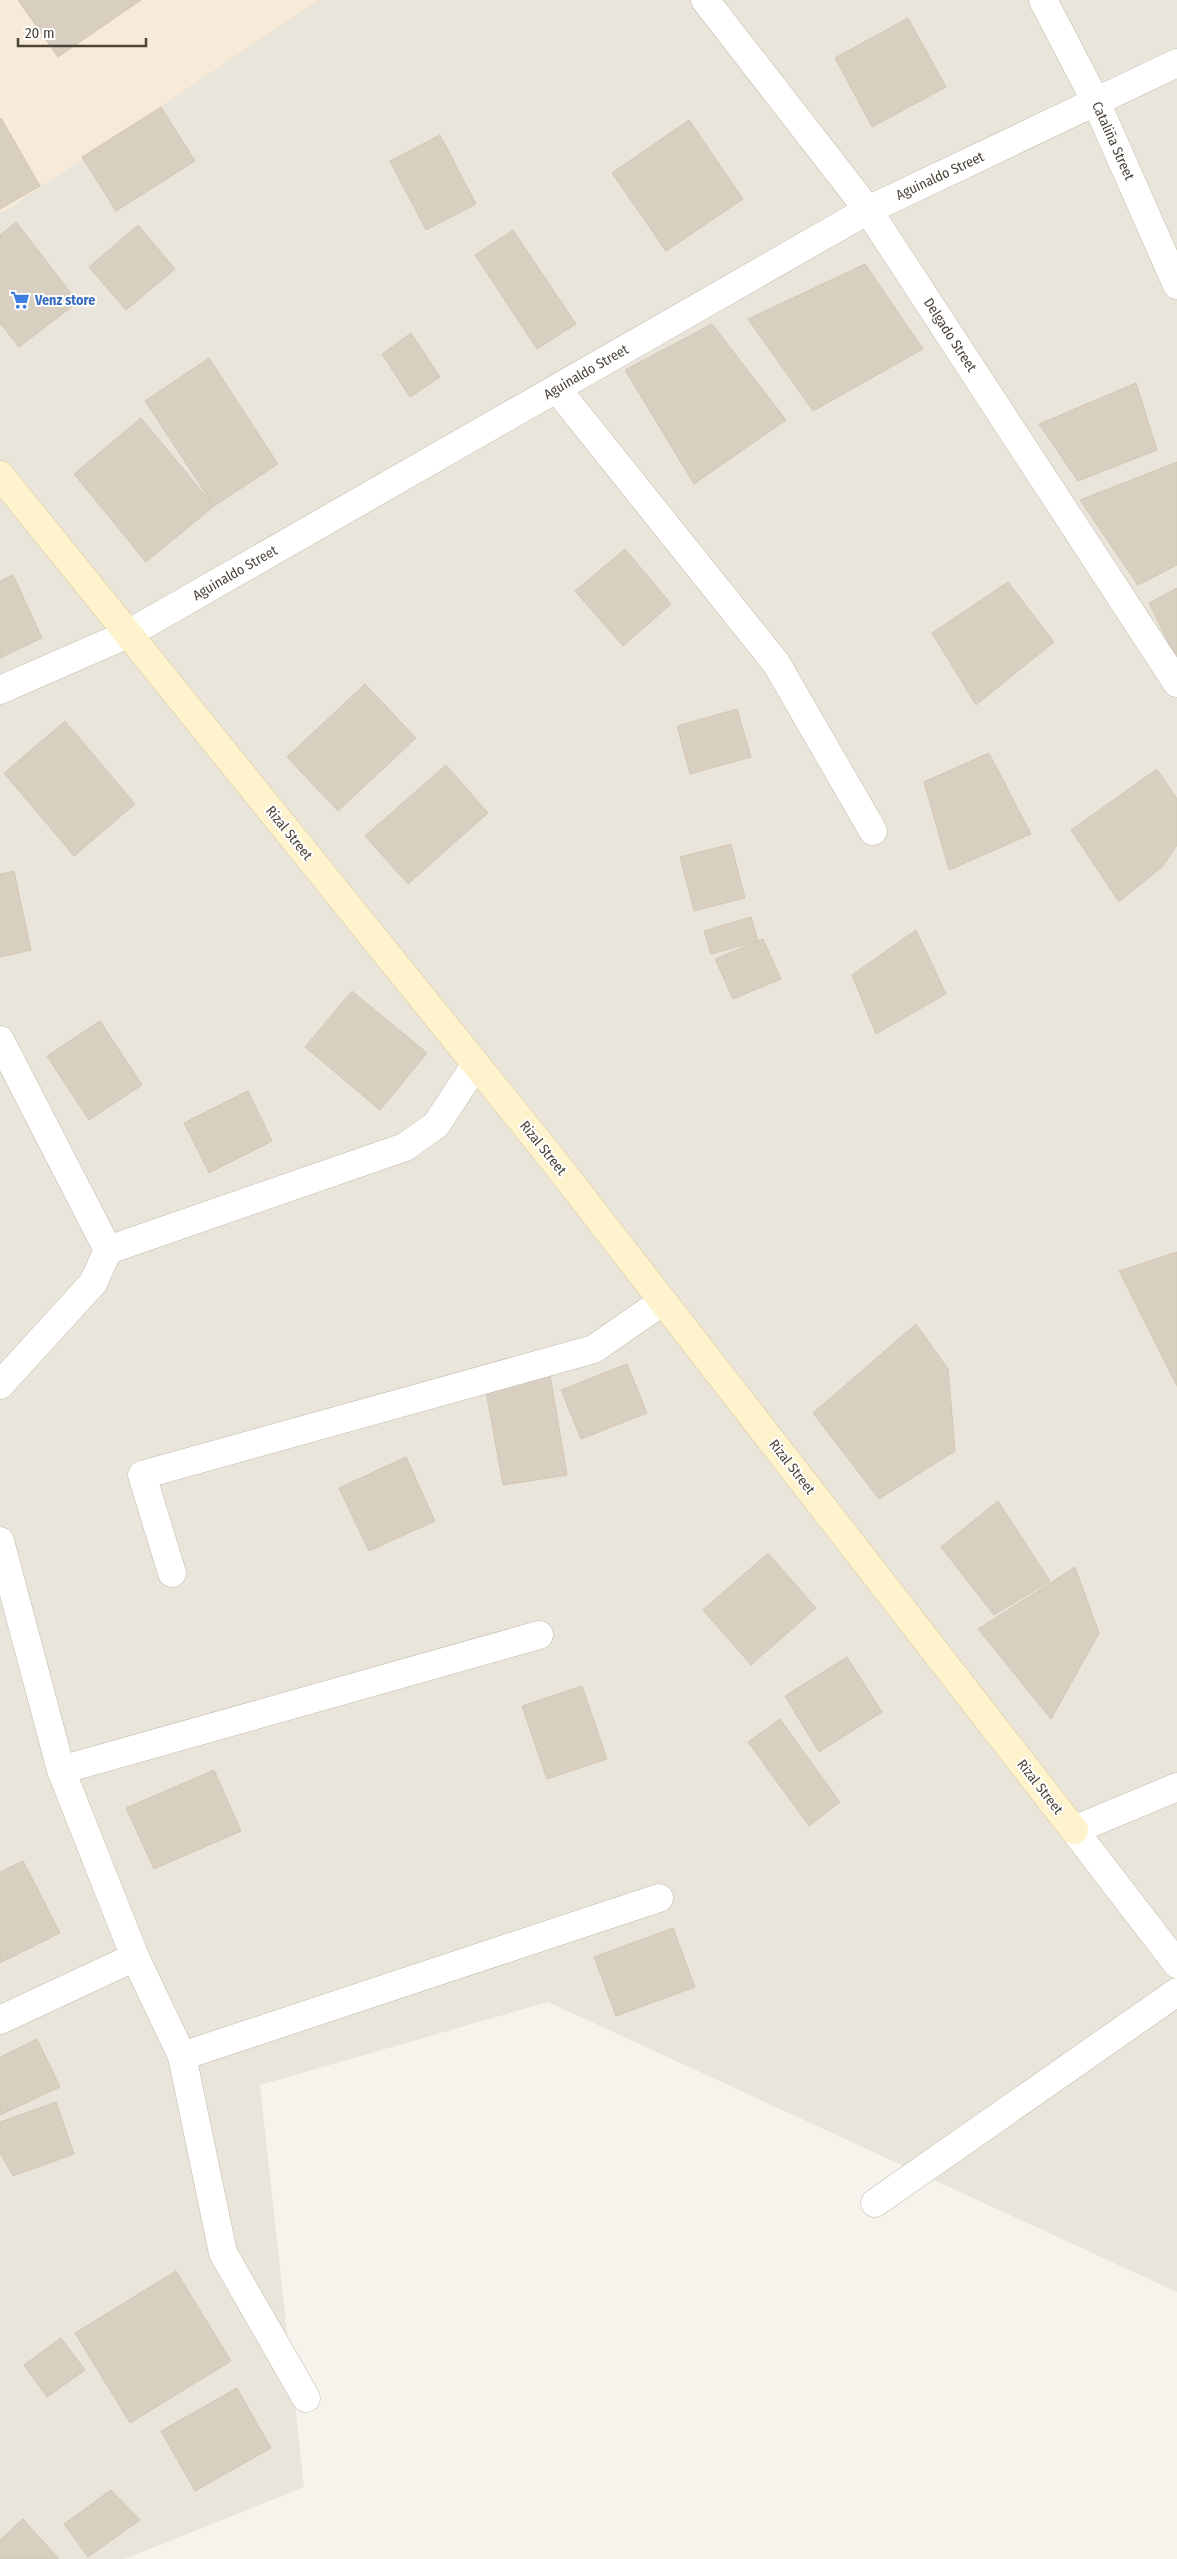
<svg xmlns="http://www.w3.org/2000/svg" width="1177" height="2559" viewBox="0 0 1177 2559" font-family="'Fira Sans Condensed',sans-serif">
<rect width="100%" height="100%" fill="#f6f3ec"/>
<path fill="#eae5da" d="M0 0H1177V2292L548 2002 260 2085 304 2487 125 2559H0Z"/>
<path fill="#f7ead8" d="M0 0H319L0 214Z"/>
<g fill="#d8cfc1" stroke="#d3c7b4">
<path d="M18 0H141L58 57Z"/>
<path d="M908 18 946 87 872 127 835 58Z"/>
<path d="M161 107 195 161 116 211 82 157Z"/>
<path d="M1 118 40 186 0 209V119Z"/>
<path d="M689 120 743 199 666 251 612 173Z"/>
<path d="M440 135 476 204 426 230 390 161Z"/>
<path d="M16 222 78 302 19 347 0 323V235Z"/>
<path d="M138 225 175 269 126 310 89 267Z"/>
<path d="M513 230 576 324 537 349 475 255Z"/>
<path d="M865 264 923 349 813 411 748 319Z"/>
<path d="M712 324 786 420 694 484 625 370Z"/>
<path d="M411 333 440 377 410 397 382 354Z"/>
<path d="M209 358 278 464 214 506 145 401Z"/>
<path d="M1136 383 1157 450 1078 481 1039 424Z"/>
<path d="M141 418 214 506 146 562 74 474Z"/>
<path d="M1177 462V565L1138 585 1080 500Z"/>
<path d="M625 549 671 604 623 646 575 591Z"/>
<path d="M13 575 42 638 0 658V581Z"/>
<path d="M1008 582 1054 642 976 705 932 633Z"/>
<path d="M1177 588V660L1149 603Z"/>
<path d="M365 684 416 738 338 811 287 757Z"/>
<path d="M737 709 751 757 690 774 677 726Z"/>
<path d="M65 721 135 804 74 856 4 773Z"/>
<path d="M989 753 1031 834 949 870 924 782Z"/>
<path d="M446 765 488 813 408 884 365 836Z"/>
<path d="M1157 769 1177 799V845L1163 866 1119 902 1071 830Z"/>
<path d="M731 844 745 898 694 911 680 857Z"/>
<path d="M14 871 31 950 0 957V874Z"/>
<path d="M751 917 758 941 711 954 704 931Z"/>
<path d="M916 930 946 994 876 1034 852 975Z"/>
<path d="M763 939 781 979 733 999 715 959Z"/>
<path d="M352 991 427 1053 380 1110 305 1047Z"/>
<path d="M100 1021 142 1085 89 1120 47 1056Z"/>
<path d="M248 1091 272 1141 209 1173 184 1123Z"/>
<path d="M1177 1252V1386L1119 1271Z"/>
<path d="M916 1324 948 1369 955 1451 879 1499 813 1413Z"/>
<path d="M627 1364 647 1413 581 1439 561 1390Z"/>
<path d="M549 1369 567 1475 503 1485 484 1380Z"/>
<path d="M406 1457 435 1521 369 1551 339 1488Z"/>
<path d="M998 1501 1050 1581 994 1615 941 1547Z"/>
<path d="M768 1553 816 1608 751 1665 703 1610Z"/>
<path d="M1075 1567 1099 1633 1051 1719 978 1629Z"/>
<path d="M847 1657 882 1712 819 1752 785 1696Z"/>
<path d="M582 1686 607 1759 547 1779 522 1706Z"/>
<path d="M780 1719 840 1802 809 1826 748 1742Z"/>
<path d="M214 1770 241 1831 154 1869 126 1808Z"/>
<path d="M23 1861 60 1933 0 1963V1872Z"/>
<path d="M673 1928 695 1987 616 2016 594 1957Z"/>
<path d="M37 2039 60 2087 0 2115V2057Z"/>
<path d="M56 2102 74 2154 13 2176 0 2153V2122Z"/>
<path d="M176 2271 231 2361 130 2423 75 2333Z"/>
<path d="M61 2338 85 2370 47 2397 24 2365Z"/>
<path d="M237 2388 271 2448 195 2491 161 2431Z"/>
<path d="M111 2490 140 2520 88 2557 64 2524Z"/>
<path d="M23 2519 59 2559H0V2540Z"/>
</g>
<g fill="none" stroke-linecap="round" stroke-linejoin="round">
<g stroke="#c2bbae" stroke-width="29">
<g id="street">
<path d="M705 0 868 210 1177 683"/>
<path d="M1043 0 1096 102 1177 285"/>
<path d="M557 389 776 663 873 831"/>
<path d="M0 690 128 634 868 210 1177 63"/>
<path d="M0 1040 108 1250 93 1283 0 1385"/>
<path d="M108 1250 405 1147 436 1125 476 1064"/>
<path d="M0 1541 61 1770 135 1957 182 2056 223 2253 306 2398"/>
<path d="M172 1573 142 1475 594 1349 663 1301"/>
<path d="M61 1770 539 1635"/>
<path d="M1177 1787 1074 1830 1177 1964"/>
<path d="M0 2020 135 1957"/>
<path d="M182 2056 659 1898"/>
<path d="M875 2203 1177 1992"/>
</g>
</g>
<g stroke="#d6c79b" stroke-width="29">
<path id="secondary" d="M0 475 550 1156 1074 1830"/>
</g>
<use href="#street" stroke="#fff" stroke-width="28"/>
<use href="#secondary" stroke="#fff3cd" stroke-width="28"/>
</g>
<defs>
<g id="supermarket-bare" transform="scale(1.5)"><path d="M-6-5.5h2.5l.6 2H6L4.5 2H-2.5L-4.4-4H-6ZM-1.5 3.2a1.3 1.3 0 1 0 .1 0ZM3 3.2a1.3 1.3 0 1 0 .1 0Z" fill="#3f7fe0" stroke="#fff" stroke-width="2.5" paint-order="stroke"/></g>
</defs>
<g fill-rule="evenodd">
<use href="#supermarket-bare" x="20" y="300"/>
</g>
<g text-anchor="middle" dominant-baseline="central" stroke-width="4" stroke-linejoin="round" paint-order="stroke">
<g font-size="14" fill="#4b4439" stroke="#fff">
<text transform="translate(1113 141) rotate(66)">Cataliña Street</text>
<text transform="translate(940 176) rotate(-25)">Aguinaldo Street</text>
<text transform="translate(950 335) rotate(57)">Delgado Street</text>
<text transform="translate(586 372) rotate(-30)">Aguinaldo Street</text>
<text transform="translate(235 573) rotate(-30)">Aguinaldo Street</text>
<text transform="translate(289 833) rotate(51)">Rizal Street</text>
<text transform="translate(543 1148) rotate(51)">Rizal Street</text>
<text transform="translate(792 1467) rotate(52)">Rizal Street</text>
<text transform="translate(1040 1787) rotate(52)">Rizal Street</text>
</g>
<g font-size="14" font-weight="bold" fill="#366cbe" stroke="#fff" text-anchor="start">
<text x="35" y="300">Venz store</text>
</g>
</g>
<path d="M18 38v8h128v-8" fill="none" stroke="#4b4439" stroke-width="2.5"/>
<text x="25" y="38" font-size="15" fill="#4b4439" stroke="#ffffff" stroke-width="4" paint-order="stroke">20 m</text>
</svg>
